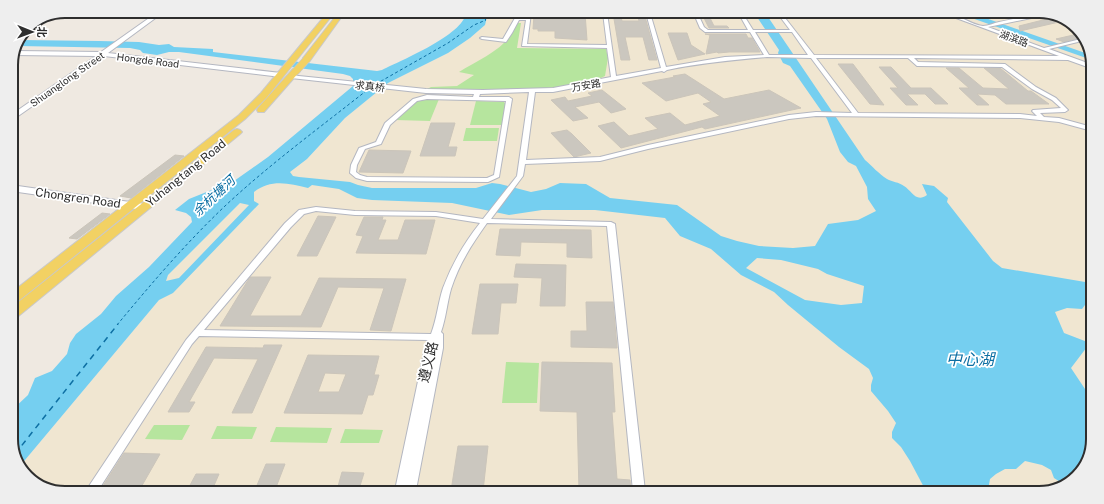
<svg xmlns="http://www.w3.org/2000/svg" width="1104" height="504" viewBox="0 0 1104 504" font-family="'Public Sans','Noto Sans SC',sans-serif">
<rect width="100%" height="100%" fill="#efe9e1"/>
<path fill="#f0e6d1" d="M488 13 1060 15 1084 35 1093 62 1089 460 1069 484 1039 493 44 489 22 472 20 466 159 300 168 275 240 203 261 186 294 169 307 159 345 118 388 83 448 53 470 38 485 25Z"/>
<g fill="#b6e59e">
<path d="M517 23H521L517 48 606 49 608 58 605 76C595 81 585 82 575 84 527 93 476 90 427 89L431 87 457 86 474 75 459 72C480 59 509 48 517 23Z"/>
<path d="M425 99H439L430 121 395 120 416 101Z"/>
<path d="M476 101 504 102 506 105 502 125H470Z"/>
<path d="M466 128H499L497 141H463Z"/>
<path d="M506 362 539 363 537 403H502Z"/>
<path d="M154 425H190L182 440 145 439Z"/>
<path d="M217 426 257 427 252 439H211Z"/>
<path d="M276 427 332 428 327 443 270 442Z"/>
<path d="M345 429 383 430 379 443H340Z"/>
</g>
<g fill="#75cff0" fill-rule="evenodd">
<path d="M466 13H488L485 25 470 38 448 53 388 83 345 118 307 159 290 172 293 176 299 177 350 182 358 185 372 188H476L492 183 500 184 531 192 546 189 560 183 586 184 610 198 677 205 721 236 737 241 759 246 793 248 815 246 828 224 858 220 876 211 868 199 867 187 856 166 848 162 840 152 827 119 790 66 783 63 778 53 779 50 755 14H766L865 160C872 166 879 174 887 179 892 182 899 182 904 186 912 191 916 203 927 195L922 184 934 186 948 198 947 202 993 261 1002 268 1091 283 1090 301H1088L1082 309 1067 308 1055 312 1064 333 1090 343 1071 368 1089 395V460L1069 484 1065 485 1054 478 1051 470 1042 465 1025 461 1016 469H1005L996 474 990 479 988 490 990 493H927L910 461 901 447 892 438V432L896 423 888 411 871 391V385L873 378 869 369 839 347 788 305 774 292 741 275 711 249 680 236 665 218 595 210H542L509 215 452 203 372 200 357 198 339 189 312 185 308 188C289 183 270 179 254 192V201L259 204 173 293 159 300 20 466 11 443V411L28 395 35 378 52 371 67 354 70 343 76 334 101 314 116 296 149 267 192 222 191 217 186 213 175 210 189 199 234 181 268 157 353 86V79L350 76 343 74 179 52H169L157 55 143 53 140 50 130 48 18 46 21 40 99 41 139 42 159 45 169 44 174 47 213 49V52L377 71 382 70C402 60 463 35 466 13ZM240 203 249 205 179 278 166 281 168 275ZM757 258 781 260 818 269 827 274 864 286 862 303 841 305 805 300 746 268Z"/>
<path d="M963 15H977L1091 55 1092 60Z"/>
</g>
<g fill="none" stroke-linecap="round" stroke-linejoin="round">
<g stroke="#0d6fa3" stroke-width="1" stroke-dasharray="3 2.5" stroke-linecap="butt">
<path d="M376 84 448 43 474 25 486 20 478 13"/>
<path d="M117 325C151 284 186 243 225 206 271 163 322 126 371 87"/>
</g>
<path stroke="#0d6fa3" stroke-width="1.5" stroke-dasharray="6 5" stroke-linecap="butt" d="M15 454 118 324"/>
</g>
<g fill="#cbc7bf" stroke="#cbc5ba" fill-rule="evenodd">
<path d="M540 13H585L587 40 555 38V31H538V29H533L534 15H540Z"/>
<path d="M613 13H620L622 21H639L637 13H644L657 60H649L643 37H625L630 60H621Z"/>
<path d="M702 14H708L714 26H727L729 28H709Z"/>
<path d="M1047 19 1059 22 1020 31 1019 26Z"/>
<path d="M668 33H687L691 45 705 54 678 60Z"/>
<path d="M1082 33 1084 37 1064 42 1056 39Z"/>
<path d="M705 34H746L748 38H752L760 52H729L718 53 717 52 706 54 710 35Z"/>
<path d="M838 64H853L884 105 870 104Z"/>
<path d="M879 67H891L911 88H931L948 104H935L925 94H907L918 105H906L890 88H898Z"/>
<path d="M946 68H959L983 88 1009 89 984 68H1000L1028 91H1031L1049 104H1006L995 95 977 94 989 105H977L959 88H969Z"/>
<path d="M685 74 724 99 769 90 801 108 705 129 702 127 621 148 598 126 614 122 629 136 658 129 645 118 670 113 685 125 720 116 703 104 711 102 698 93 666 101 642 83 675 77 673 76Z"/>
<path d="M602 90 626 109 611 113 599 102 575 107 588 118 573 121 551 100 565 97 568 101 592 96 588 93Z"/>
<path d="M431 123H455L448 147H457L455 156H420Z"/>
<path d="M567 130 572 134 591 153 574 157 551 133Z"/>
<path d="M369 150 411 151 403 173 359 172Z"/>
<path d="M175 155 184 156 131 198 120 196Z"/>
<path d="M102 213 110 214 77 239 69 238Z"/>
<path d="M318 216 336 217 317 256H297Z"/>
<path d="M364 217H383L382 220H386L378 240H398L405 220H435L426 254 356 253 363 236 356 235Z"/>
<path d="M500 229 591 230 592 258 567 257V243L521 242 520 256 496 255Z"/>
<path d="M516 264 566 265 565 306H540L542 278 514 277Z"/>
<path d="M250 277H271L250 316H301L319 278 406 279 391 331 370 330 384 288 338 287 321 327 220 326Z"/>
<path d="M480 284H518L516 303H501L498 334H472Z"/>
<path d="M586 302H613L617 348 571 347V331H587Z"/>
<path d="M264 345H282L252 413H232L258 359 214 358 189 402H195L189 412H168L206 347 263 348Z"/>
<path d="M308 355 379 356 374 375H379L373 395H368L362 414 284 413ZM325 373 346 374 339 392H318Z"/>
<path d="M542 362 612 363 615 412H612L617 479 630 480 631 491H579L577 412 540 411Z"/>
<path d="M458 446H488L483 491H451Z"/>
<path d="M124 453 160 454 140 489H101Z"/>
<path d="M266 464H285L275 490H255Z"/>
<path d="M342 472 364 473 359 489 337 490Z"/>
<path d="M196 474H219L212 490 188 489Z"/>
</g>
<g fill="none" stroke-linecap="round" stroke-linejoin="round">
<g stroke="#b4b7c1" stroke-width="2">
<path id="minor" d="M527 13H531L527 44 607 45 603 13H607L616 76 661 68 646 13H650L666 67 725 57 764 55 750 32H705L700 28 694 14H698L704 27 708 30H748L739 14H743L753 30H790L778 14H782L814 55 1059 56 948 15C960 14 971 25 983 26 988 26 994 23 999 22 1021 18 1051 8 1071 24L1041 16 988 27 1044 48 1085 38 1086 40 1049 49 1093 65V69L1068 60 914 58 918 62 1005 64 1036 87 1056 98 1068 110 1065 112 1040 113 1044 117 1059 118 1092 127V131L1059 122 1020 118 816 116 789 119 648 149 600 161 525 164 523 176 491 219 611 222 615 224 645 491H633L607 226 487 223C472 244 459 264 451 289 447 303 446 318 441 332L443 334V348L416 490H395L425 348 428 340 199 336 192 344 99 489H87L186 340 285 223 299 210 316 207 355 211 436 212 483 219 517 176 529 92 480 94 479 97H509L512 99 499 177 488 182 367 181 356 178 350 173 351 165 359 148 376 142 385 123 413 99 427 95 473 97 474 94 426 93 291 78 288 76 289 75 426 89 483 90 553 88 611 77 607 48 522 46 526 20H519L512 33 506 42 482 39 480 38 482 37 503 39 515 18H526ZM755 32H792L808 55H769ZM767 57 811 58 852 113 816 112 789 115 648 145 600 157 526 160 535 92H553L662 71 664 72 667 70C700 63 733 60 767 57ZM816 58H908L917 66 1002 67 1032 89 1052 100 1061 108 1033 110 1032 111 1037 116 1020 114 858 113ZM427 99 506 101 494 175 487 178 367 177 360 175 356 172 357 165 365 149 381 144 390 125 417 101ZM316 211 355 215 436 216 480 223C464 243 452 264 443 288 438 303 437 319 431 334L204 330 291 227 304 214Z"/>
</g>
<g stroke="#b4b7c1" stroke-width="2">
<g id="tertiary">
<path d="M159 11H165L108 53 281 73 284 75 281 77 104 56 11 121V115L96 56 14 55 16 51 101 52Z"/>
<path d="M11 185 144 204 149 207 144 210 11 191Z"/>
</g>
</g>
<g stroke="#c9c9c9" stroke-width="2">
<g id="primary">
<path d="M328 12H335L267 97 245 119 16 303 11 304V293L239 115 261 93Z"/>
<path d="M339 12H345L309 62H303V58Z"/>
<path d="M293 69H296L300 71 264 112H258L257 110 258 108Z"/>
<path d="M237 129 240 130 242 132 240 134 16 318 11 320V308L234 130Z"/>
</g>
</g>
<use href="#minor" fill="#fff" fill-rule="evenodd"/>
<use href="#tertiary" fill="#fff" fill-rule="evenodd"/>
<use href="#primary" fill="#f2d163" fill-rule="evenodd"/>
<g stroke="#c9c9c9" stroke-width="8" stroke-linecap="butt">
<path id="primary-bridge" d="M296 71 306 60"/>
</g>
<use href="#primary-bridge" stroke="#f2d163" stroke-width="7"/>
</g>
<g text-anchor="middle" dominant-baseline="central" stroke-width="3.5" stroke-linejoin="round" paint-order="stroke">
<g font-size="10" fill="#2e2e2e" stroke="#fff">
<text transform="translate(1014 38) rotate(20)">湖滨路</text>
<text transform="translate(148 60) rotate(7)">Hongde Road</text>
<text transform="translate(67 79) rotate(-35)">Shuanglong Street</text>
<text transform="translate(586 85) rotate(-10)">万安路</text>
<text transform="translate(370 86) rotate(7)">求真桥</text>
</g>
<g font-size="12" fill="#2e2e2e" stroke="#fff">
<text transform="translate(186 173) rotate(-39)">Yuhangtang Road</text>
<text transform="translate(78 198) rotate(8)">Chongren Road</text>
</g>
<g font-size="13" font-style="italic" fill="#0d6fa3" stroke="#fff">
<text transform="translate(214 196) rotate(-43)">余杭塘河</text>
</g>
<g font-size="14" fill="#2e2e2e" stroke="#fff">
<text transform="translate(428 362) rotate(-76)">遵义路</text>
</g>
<g font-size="16" font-style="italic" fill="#0d6fa3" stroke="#fff">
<text x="970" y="359">中心湖</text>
</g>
</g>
<path d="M0 0H1104V504H0ZM65 18H1039A47 47 0 0 1 1086 65V439A47 47 0 0 1 1039 486H65A47 47 0 0 1 18 439V65A47 47 0 0 1 65 18Z" fill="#eee" fill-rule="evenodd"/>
<path fill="none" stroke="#2e2e2e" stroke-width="2" d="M65 18H1039A47 47 0 0 1 1086 65V439A47 47 0 0 1 1039 486H65A47 47 0 0 1 18 439V65A47 47 0 0 1 65 18Z"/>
<g transform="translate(32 32) rotate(91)" stroke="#ffffff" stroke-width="3" paint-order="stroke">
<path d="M0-3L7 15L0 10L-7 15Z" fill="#2e2e2e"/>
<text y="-6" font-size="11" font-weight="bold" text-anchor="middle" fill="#2e2e2e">北</text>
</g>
</svg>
